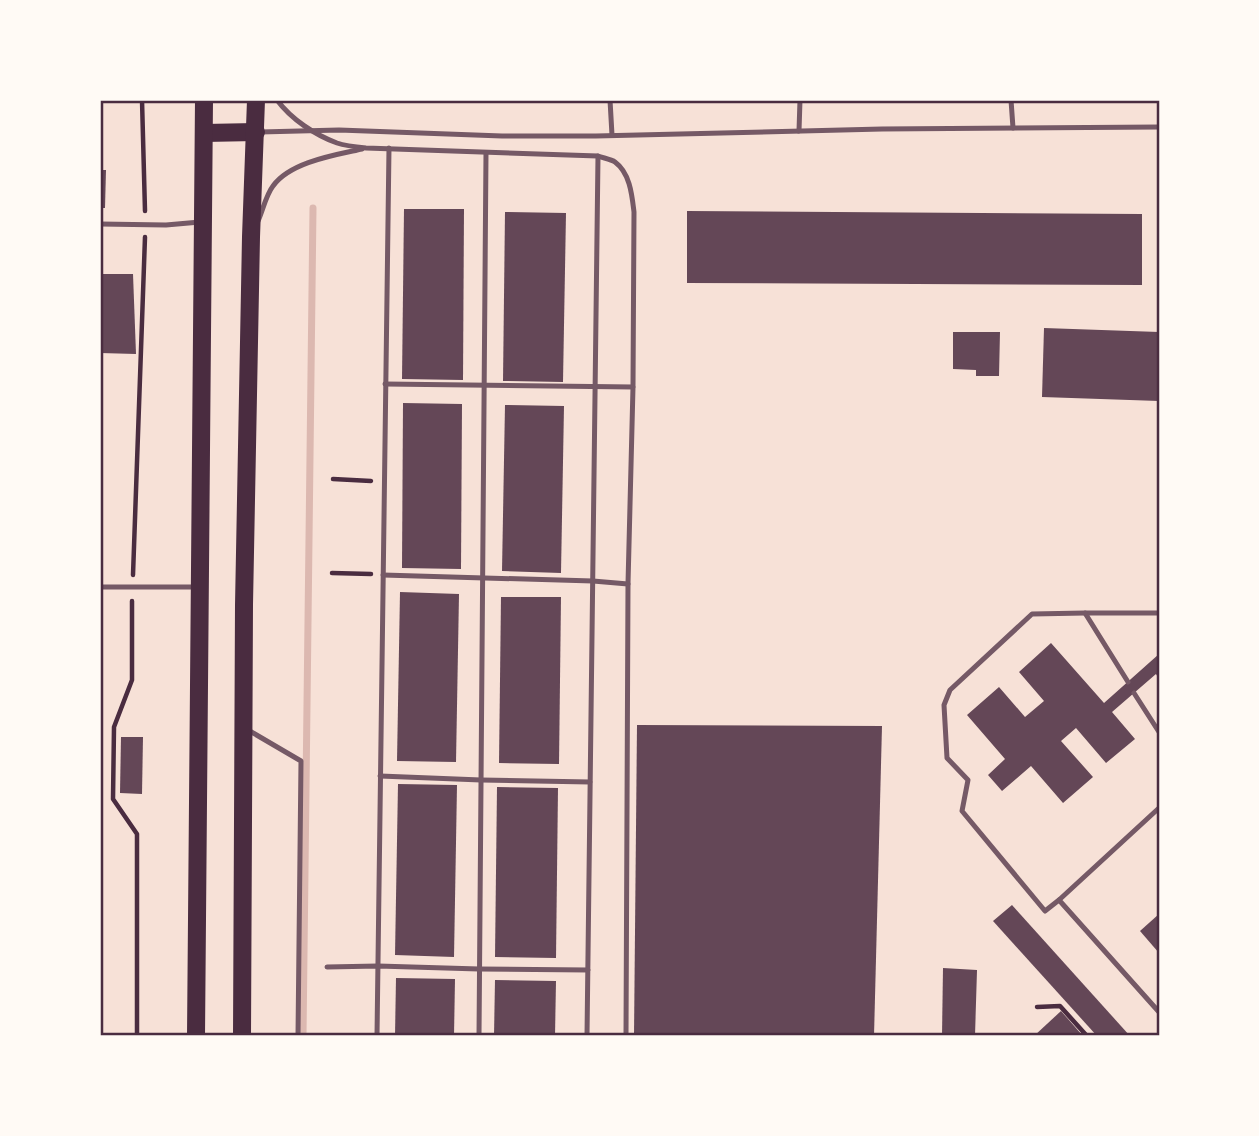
<svg xmlns="http://www.w3.org/2000/svg" width="1259" height="1136" viewBox="0 0 1259 1136" font-family="Mulish,sans-serif">
<rect width="100%" height="100%" fill="#f7e1d7"/>
<g fill="none" stroke-linecap="round" stroke-linejoin="round">
<path stroke="#dcb8b0" stroke-width="7" d="M303 1036 313 208"/>
</g>
<g fill="#644757">
<path d="M100 170H106L105 208H100Z"/>
<path d="M404 209H464L463 380 402 379Z"/>
<path d="M687 211 1142 214V285L687 283Z"/>
<path d="M505 212 566 213 563 382 503 381Z"/>
<path d="M100 274H133L136 354 100 353Z"/>
<path d="M1044 328 1159 332V401L1042 397Z"/>
<path d="M953 332H1000L999 376H976V370L953 369Z"/>
<path d="M403 403 462 404 461 569 402 568Z"/>
<path d="M505 405 564 406 561 573 502 571Z"/>
<path d="M400 592 459 594 456 762 397 761Z"/>
<path d="M501 597H561L559 764 499 763Z"/>
<path d="M1051 643 1104 703 1159 654V679L1156 674 1112 712 1135 739 1106 763 1076 728 1061 741 1093 777 1063 803 1031 766 1002 791 988 775 1005 759 967 715 999 687 1025 717 1044 701 1019 672Z"/>
<path d="M637 725 882 726 874 1036H634Z"/>
<path d="M121 737H143L142 794 120 793Z"/>
<path d="M398 784 457 785 454 957 395 955Z"/>
<path d="M497 787 558 788 556 958 495 957Z"/>
<path d="M1012 905 1130 1036H1097L993 921Z"/>
<path d="M1159 914V953L1140 931Z"/>
<path d="M943 968 977 970 975 1036H942Z"/>
<path d="M396 978 455 979 454 1036H395Z"/>
<path d="M495 980 556 981 555 1036H494Z"/>
<path d="M1061 1011 1083 1036H1034Z"/>
</g>
<g fill="none" stroke-linecap="round" stroke-linejoin="round">
<g stroke="#4a2c40" stroke-width="4.5">
<path d="M142 100 145 211"/>
<path d="M333 479 371 481"/>
<path d="M332 573 371 574"/>
<path d="M133 575 145 237"/>
<path d="M132 601V680L114 727 113 799 137 834V1036"/>
<path d="M1037 1007 1060 1006 1087 1036"/>
</g>
<g stroke="#755966" stroke-width="5">
<path d="M277 100C291 119 315 135 337 143 346 146 356 147 366 148L598 156C603 158 611 159 615 162 630 173 632 195 634 212L633 387 628 584 626 1036"/>
<path d="M610 100 612 135"/>
<path d="M1011 100 1013 128"/>
<path d="M799 131 800 100"/>
<path d="M260 132 339 130 502 136H596L882 129 1159 127"/>
<path d="M258 221C263 210 266 195 273 186 290 162 335 155 362 149"/>
<path d="M100 224 166 225 200 222"/>
<path d="M385 384 633 387"/>
<path d="M383 575 593 581 628 584"/>
<path d="M100 587H198"/>
<path d="M1128 682 1085 613H1159"/>
<path d="M1134 693 1159 732"/>
<path d="M248 730 301 761 298 1036"/>
<path d="M380 776 481 780 590 782"/>
<path d="M1159 808 1059 900 1159 1012"/>
<path d="M1059 900 1045 911 962 811 968 780 947 758 944 705 950 690 1032 614 1085 613"/>
<path d="M327 967 378 966 479 969 588 970"/>
<path d="M377 1036 389 148"/>
<path d="M479 1036 486 153"/>
<path d="M587 1036 598 156"/>
</g>
<g stroke="#4a2c40" stroke-width="18">
<path d="M204 133 256 132"/>
<path d="M196 1036 204 100"/>
<path d="M242 1036 244 605 251 237 256 100"/>
</g>
</g>
<rect width="1259" height="1136" fill="none" stroke="#fffaf5" stroke-width="203"/>
<rect x="102" y="102" width="1056" height="932" fill="none" stroke="#4a2c40" stroke-width="2.5"/>
</svg>
